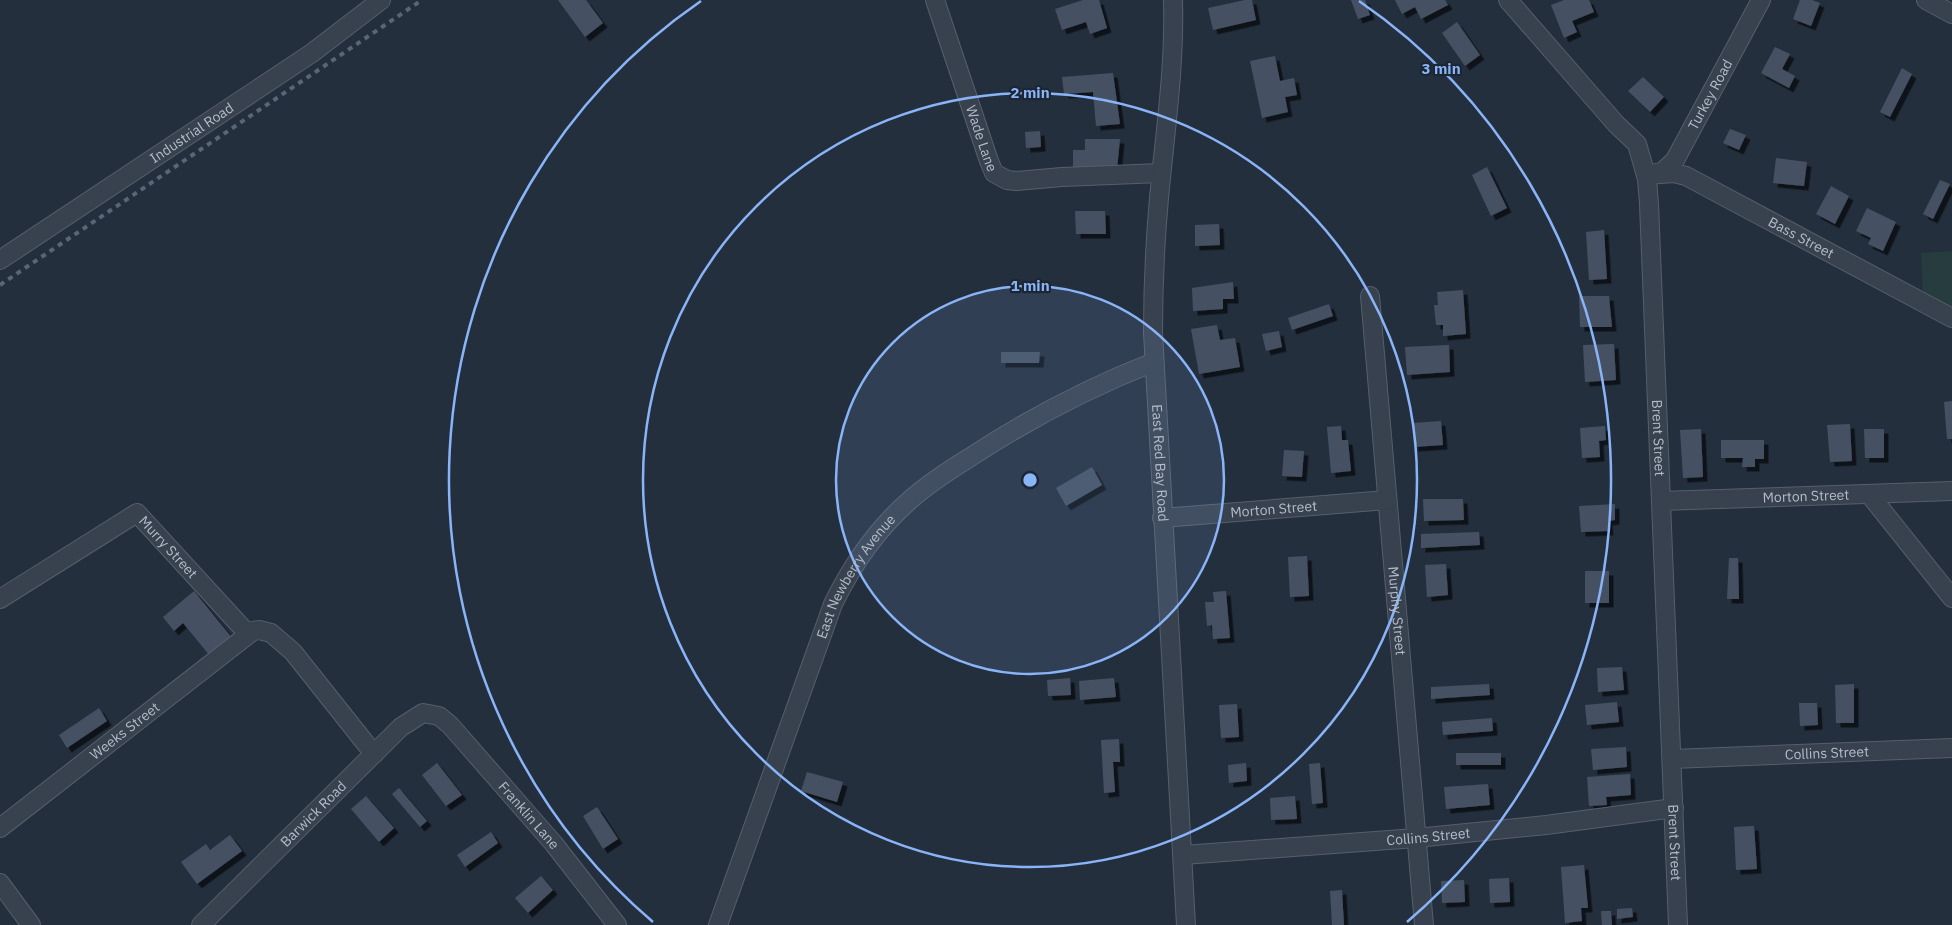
<svg xmlns="http://www.w3.org/2000/svg" width="1952" height="925" viewBox="0 0 1952 925" font-family="'IBM Plex Sans',sans-serif">
<defs>
<filter id="shadow"><feDropShadow dx="4.5" dy="4.5" stdDeviation="0" flood-color="#0009"/></filter>
</defs>
<rect width="100%" height="100%" fill="#242f3e"/>
<path fill="#263c3f" d="M1952 251V310L1923 296 1921 253Z"/>
<g fill="#455162" filter="url(#shadow)">
<path d="M558 0H586L603 23 585 37Z"/>
<path d="M1083 0H1099L1107 28 1090 34 1086 22 1062 30 1055 9Z"/>
<path d="M1245 0H1252L1256 20 1213 30 1208 8Z"/>
<path d="M1351 0H1365L1370 15 1358 19Z"/>
<path d="M1395 0H1445L1448 5 1421 19 1415 7 1402 14Z"/>
<path d="M1564 0H1589L1594 12 1572 21 1577 32 1564 38 1551 5Z"/>
<path d="M1800 0H1812L1820 3 1811 26 1793 19Z"/>
<path d="M1457 22 1480 55 1465 66 1442 33Z"/>
<path d="M1775 47 1790 54 1782 69 1795 76 1789 88 1761 73Z"/>
<path d="M1275 56 1280 81 1294 78 1297 95 1285 97 1288 112 1262 118 1250 61Z"/>
<path d="M1902 68 1912 74 1890 117 1880 112Z"/>
<path d="M1113 73 1120 124 1096 126 1093 92 1064 94 1062 77Z"/>
<path d="M1643 77 1664 97 1650 112 1628 91Z"/>
<path d="M1730 129 1746 135 1739 150 1723 143Z"/>
<path d="M1040 131 1041 147 1026 148 1025 132Z"/>
<path d="M1085 139H1120L1117 169H1073V150H1085Z"/>
<path d="M1776 158 1807 162 1804 186 1773 183Z"/>
<path d="M1487 167 1507 208 1491 216 1472 175Z"/>
<path d="M1940 180 1950 184 1933 219 1923 214Z"/>
<path d="M1831 186 1849 196 1835 224 1816 214Z"/>
<path d="M1867 208 1896 222 1883 251 1868 244 1871 238 1856 231Z"/>
<path d="M1075 211H1105L1106 234H1076Z"/>
<path d="M1219 224 1220 245 1195 246V225Z"/>
<path d="M1604 230 1607 279 1589 280 1586 232Z"/>
<path d="M1233 282 1234 299H1223V309L1193 311 1192 288Z"/>
<path d="M1463 290 1466 334 1443 336V325H1436L1434 305H1438L1437 292Z"/>
<path d="M1579 296H1609L1612 327H1580Z"/>
<path d="M1329 304 1333 316 1292 330 1288 318Z"/>
<path d="M1217 325 1220 340 1235 338 1240 367 1199 374 1191 329Z"/>
<path d="M1279 331 1282 347 1266 351 1262 334Z"/>
<path d="M1614 344 1616 380 1585 382 1583 345Z"/>
<path d="M1449 345 1450 372 1407 375 1405 347Z"/>
<path d="M1001 352H1040L1039 363H1001Z"/>
<path d="M1952 401V439H1947L1944 402Z"/>
<path d="M1441 421 1443 445 1414 447 1413 423Z"/>
<path d="M1850 424 1852 461 1830 462 1827 425Z"/>
<path d="M1341 426 1342 440H1348L1351 471 1331 473 1327 427Z"/>
<path d="M1605 426 1606 440 1599 441 1600 457 1582 458 1580 428Z"/>
<path d="M1701 429 1703 477 1683 478 1680 430Z"/>
<path d="M1864 429H1884V458H1865Z"/>
<path d="M1721 440H1764V459H1755V467H1742L1743 458H1721Z"/>
<path d="M1284 450 1304 451 1302 477 1282 476Z"/>
<path d="M1092 467 1102 485 1066 506 1056 488Z"/>
<path d="M1423 499H1463L1464 520 1424 521Z"/>
<path d="M1615 504V520L1608 521 1609 531 1581 532 1579 506Z"/>
<path d="M1479 532 1480 545 1421 548V534Z"/>
<path d="M1307 556 1309 596 1290 597 1288 557Z"/>
<path d="M1729 558H1738L1739 599H1727Z"/>
<path d="M1446 564 1448 595 1427 597 1425 565Z"/>
<rect x="1585" y="571" width="24" height="32"/>
<path d="M194 591 232 638 210 656 183 623 174 631 163 617Z"/>
<path d="M1226 591 1230 638 1213 639 1212 625 1207 626 1205 602H1214L1213 592Z"/>
<path d="M1622 667 1624 690 1598 692 1597 668Z"/>
<path d="M1070 678 1071 695 1048 696 1047 680Z"/>
<path d="M1114 678 1116 697 1080 700 1079 681Z"/>
<path d="M1489 684 1490 695 1431 699V687Z"/>
<path d="M1854 684V723H1836L1835 685Z"/>
<path d="M1617 702 1619 722 1587 725 1585 705Z"/>
<path d="M1799 703H1817L1818 725 1800 726Z"/>
<path d="M1237 704 1239 737 1221 738 1219 705Z"/>
<path d="M99 708 107 721 67 748 59 735Z"/>
<path d="M1492 718 1493 731 1443 735 1442 722Z"/>
<path d="M1119 739 1120 762H1113L1115 792 1104 793 1101 740Z"/>
<path d="M1626 747 1627 767 1593 770 1591 749Z"/>
<rect x="1456" y="753" width="45" height="12"/>
<path d="M437 763 462 795 446 806 422 775Z"/>
<path d="M1246 763 1247 781 1229 783 1228 765Z"/>
<path d="M1320 763 1323 803 1312 804 1309 764Z"/>
<path d="M807 772 843 782 837 802 801 791Z"/>
<path d="M1630 774 1631 795 1606 797 1607 805 1589 806 1587 777Z"/>
<path d="M1488 784 1490 805 1446 809 1444 787Z"/>
<path d="M399 788 427 821 420 827 392 794Z"/>
<path d="M366 796 394 828 379 842 351 809Z"/>
<path d="M1295 796 1297 819 1271 820 1270 798Z"/>
<path d="M597 807 618 839 603 849 583 816Z"/>
<path d="M1754 826 1757 869 1736 870 1734 827Z"/>
<path d="M491 832 498 843 465 867 457 855Z"/>
<path d="M230 835 242 851 197 884 181 862 206 844 210 850Z"/>
<path d="M1584 865 1588 908H1581L1582 921 1565 923 1561 867Z"/>
<path d="M541 876 553 890 528 913 515 898Z"/>
<path d="M1509 878 1510 902 1490 903 1489 879Z"/>
<path d="M1464 880 1465 902 1442 903 1441 881Z"/>
<path d="M1342 890 1344 925H1332L1330 891Z"/>
<path d="M1632 908 1633 917 1617 919V909Z"/>
<path d="M1601 911H1611L1612 925H1602Z"/>
</g>
<g fill="none" stroke-linecap="round" stroke-linejoin="round">
<g stroke="#565f6c" stroke-width="20">
<g id="minor">
<path id="s1" d="M935 0 989 161 994 173 1007 180 1016 181 1062 177 1161 173"/>
<path id="s2" d="M1173 0C1175 66 1165 133 1159 198 1155 243 1153 288 1153 332L1186 925"/>
<path id="s3" d="M1508 0 1616 124 1637 144 1647 179 1649 204 1678 925"/>
<path d="M1926 0 1952 14"/>
<path id="s4" d="M1656 173 1662 172 1675 160 1761 0"/>
<path id="s5" d="M1646 175 1674 173 1686 176 1952 318"/>
<path id="s6" d="M0 260 312 53 381 0"/>
<path id="s7" d="M1370 296 1424 925"/>
<path d="M1869 494 1952 598"/>
<path id="s8" d="M1661 501 1952 491"/>
<path id="s9" d="M1162 518 1387 500"/>
<path id="s10" d="M0 599 137 513 248 634"/>
<path id="s11" d="M1672 759 1952 748"/>
<path id="s12" d="M0 828 253 631 259 630 271 633 293 652 374 754"/>
<path id="s13" d="M1183 855 1416 838 1546 825 1674 808"/>
<path d="M0 883 31 925"/>
<path id="s14" d="M201 925 401 727 423 713 439 716 450 725 554 844 617 925"/>
<path id="s15" d="M718 925 833 604C852 565 877 529 910 500 928 484 948 471 969 458 1027 420 1090 387 1154 362"/>
</g>
</g>
<use href="#minor" stroke="#38414e" stroke-width="18"/>
<path stroke="#5a6575" stroke-width="4" stroke-dasharray="5 5" stroke-linecap="butt" d="M0 285 422 0"/>
</g>
<circle cx="1030" cy="480" r="194" fill="#8ab4f8" fill-opacity=".12"/>
<g fill="none" stroke="#8ab4f8" stroke-width="2.5">
<circle cx="1030" cy="480" r="194"/>
<circle cx="1030" cy="480" r="387"/>
<path d="M653 922A581 581 0 0 1 701 1M1359 1A581 581 0 0 1 1407 922"/>
</g>
<g text-anchor="middle" dominant-baseline="central" stroke-width="4.5" stroke-linejoin="round" paint-order="stroke">
<g font-size="14" fill="#b4bcc9" stroke="#1d2633">
<text stroke="none"><textPath href="#s4" startOffset="98">Turkey Road</textPath></text>
<text stroke="none"><textPath href="#s6" startOffset="230">Industrial Road</textPath></text>
<text stroke="none"><textPath href="#s1" startOffset="146">Wade Lane</textPath></text>
<text stroke="none"><textPath href="#s5" startOffset="171">Bass Street</textPath></text>
<text stroke="none"><textPath href="#s3" startOffset="489">Brent Street</textPath></text>
<text stroke="none"><textPath href="#s2" startOffset="464">East Red Bay Road</textPath></text>
<text stroke="none"><textPath href="#s8" startOffset="145">Morton Street</textPath></text>
<text stroke="none"><textPath href="#s9" startOffset="112">Morton Street</textPath></text>
<text stroke="none"><textPath href="#s10" startOffset="208">Murry Street</textPath></text>
<text stroke="none"><textPath href="#s15" startOffset="376">East Newberry Avenue</textPath></text>
<text stroke="none"><textPath href="#s7" startOffset="316">Murphy Street</textPath></text>
<text stroke="none"><textPath href="#s12" startOffset="158">Weeks Street</textPath></text>
<text stroke="none"><textPath href="#s11" startOffset="155">Collins Street</textPath></text>
<text stroke="none"><textPath href="#s14" startOffset="158">Barwick Road</textPath></text>
<text stroke="none"><textPath href="#s14" startOffset="458">Franklin Lane</textPath></text>
<text stroke="none"><textPath href="#s13" startOffset="246">Collins Street</textPath></text>
<text stroke="none"><textPath href="#s3" startOffset="894">Brent Street</textPath></text>
</g>
</g>
<circle cx="1030" cy="480" r="8" fill="#8ab4f8" stroke="#1d2633" stroke-width="2.5"/>
<g font-size="15" text-anchor="middle" font-weight="bold" fill="#8ab4f8" stroke="#1d2633" stroke-width="4.5" stroke-linejoin="round" paint-order="stroke">
<text x="1441" y="74">3 min</text>
<text x="1030" y="98">2 min</text>
<text x="1030" y="291">1 min</text>
</g>
</svg>
